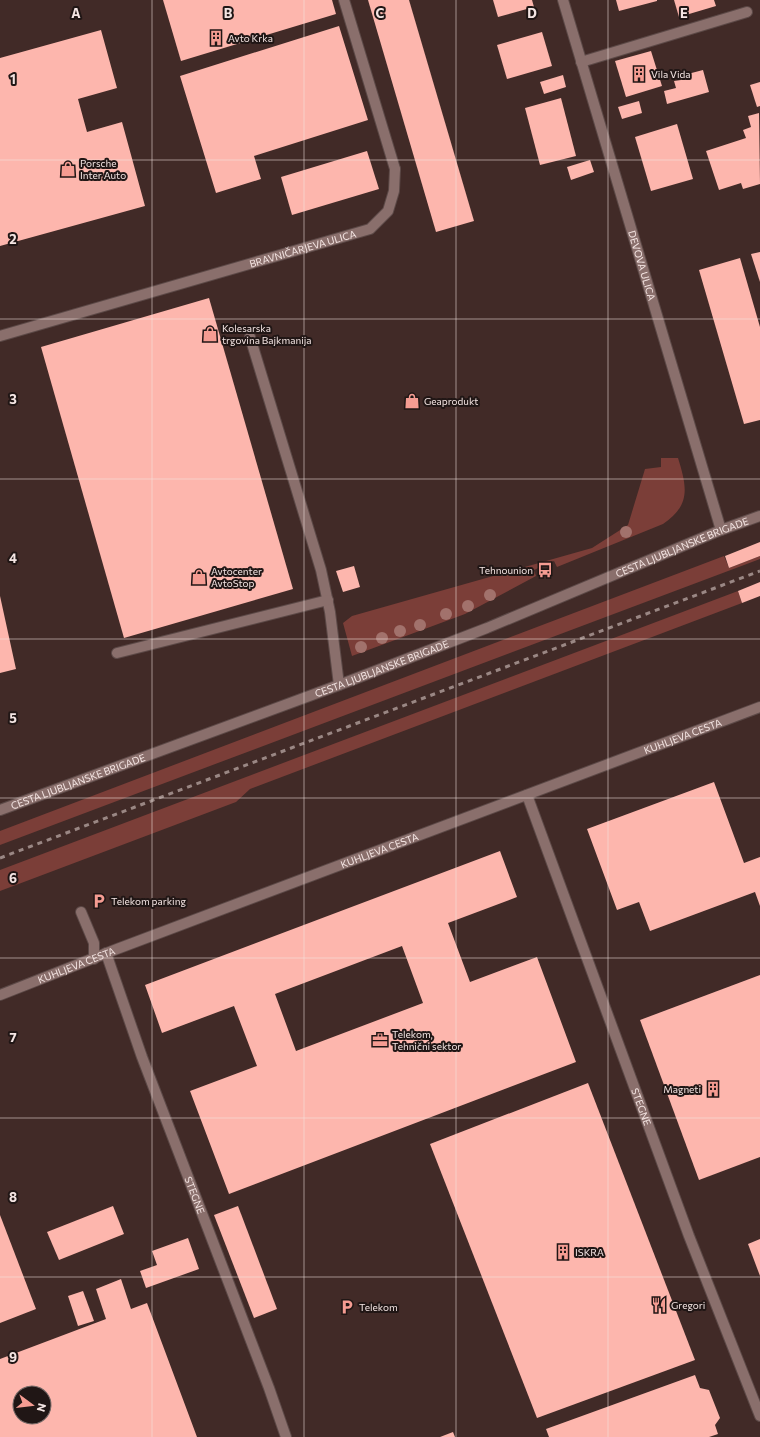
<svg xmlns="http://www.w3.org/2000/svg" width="760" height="1437" viewBox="0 0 760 1437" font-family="Commissioner,sans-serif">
<rect width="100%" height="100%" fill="#412a27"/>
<g fill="#7b3e38">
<path d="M661 458H678C687 487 691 505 663 524L557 567 554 561 534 570 536 576 465 614 352 656 343 623 352 616 592 548 628 525 645 469 661 467Z"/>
<path d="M724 556 729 568 760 556V559L0 845V831Z"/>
<path d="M738 591 742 603 250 789 236 802 0 891V870Z"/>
</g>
<g fill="#fdb6ad" fill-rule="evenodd">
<path d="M163 0H332L336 14 181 61Z"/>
<path d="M368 0H409L474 221 436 232Z"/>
<path d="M493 0H532L534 7 498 17Z"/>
<path d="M616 0H657V1L619 11Z"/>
<path d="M674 0H714L716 6 679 17Z"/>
<path d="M339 26 368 120 254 156 261 179 216 193 180 76Z"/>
<path d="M101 30 117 88 78 99 87 132 122 122 145 206 0 246V58Z"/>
<path d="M542 32 552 66 507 79 497 45Z"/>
<path d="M651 51 662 86 626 97 615 61Z"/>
<path d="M703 70 709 92 667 104 664 91 676 88 674 81 681 80 680 76Z"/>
<path d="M563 75 566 87 544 94 540 82Z"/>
<path d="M760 82V106L757 107 750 85Z"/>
<path d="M561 98 576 156 540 165 525 108Z"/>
<path d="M639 101 642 113 622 119 618 107Z"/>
<path d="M759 113 760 184 743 189 741 183 719 190 706 151 746 138 743 130 751 127 748 116Z"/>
<path d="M677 124 693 179 651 191 635 137Z"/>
<path d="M367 151 379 189 292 215 281 177Z"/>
<path d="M590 160 594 172 571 180 567 167Z"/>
<path d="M760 252V282L751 254Z"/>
<path d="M740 258 760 327V420L744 424 699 270Z"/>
<path d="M209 298 293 589 124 638 41 347Z"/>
<path d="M760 542V556L729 568 725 556Z"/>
<path d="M354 566 360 587 343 592 336 571Z"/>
<path d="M760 582V596L742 603 738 591Z"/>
<path d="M0 596 16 669 0 673Z"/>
<path d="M714 782 744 863 760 857V906L755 892 650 931 639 902 617 910 587 829Z"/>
<path d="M500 851 517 897 448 923 470 982 537 957 576 1062 229 1194 190 1091 257 1066 234 1006 162 1033 145 985ZM402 946 423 1003 296 1051 275 994Z"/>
<path d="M760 975V1157L699 1180 640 1020Z"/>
<path d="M588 1083 695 1360 537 1418 430 1144Z"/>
<path d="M113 1206 124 1234 59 1260 47 1232Z"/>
<path d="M238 1206 277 1309 254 1318 214 1215Z"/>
<path d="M0 1215 36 1309 0 1323Z"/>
<path d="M188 1238 199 1269 146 1288 140 1271 157 1265 152 1251Z"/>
<path d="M760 1239V1276L748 1244Z"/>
<path d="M121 1279 131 1309 147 1303 197 1437H0V1359L106 1319 96 1289ZM20 1393H44V1417H20Z"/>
<path d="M83 1291 94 1321 78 1326 68 1296Z"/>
<path d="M695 1375 700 1388 709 1390 720 1418 715 1425 718 1434 709 1437H549L546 1429Z"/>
<path d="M453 1432 455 1437H440Z"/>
</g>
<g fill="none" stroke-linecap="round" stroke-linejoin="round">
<g stroke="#5c4947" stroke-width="12">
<g id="service">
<path d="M344 0 395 169"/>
<path d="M581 62 747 12"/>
<path d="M250 337 321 570 330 612 339 685"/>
<path d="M117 653 328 600"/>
<path d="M81 912 94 943V959"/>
</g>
</g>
<g stroke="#5c4947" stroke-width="12">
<g id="minor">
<path id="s1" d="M563 0 721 530"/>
<path id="s2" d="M0 336 370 229 388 211 394 191 395 169"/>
<path id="s3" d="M527 795 689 1236 760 1416"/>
<path id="s4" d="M106 953 142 1057 269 1388 286 1437"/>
</g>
</g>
<g stroke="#5c4947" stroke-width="12">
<g id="tertiary">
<path id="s5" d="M0 810 339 685 487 628 721 530 760 516"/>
<path id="s6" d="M0 995 117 949 760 707"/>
</g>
</g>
<use href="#service" stroke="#8a6f6c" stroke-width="10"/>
<use href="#minor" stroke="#8a6f6c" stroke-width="10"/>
<use href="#tertiary" stroke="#8a6f6c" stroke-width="10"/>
<path stroke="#9a8784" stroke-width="3" stroke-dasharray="5 5" stroke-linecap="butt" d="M0 858 760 571"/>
</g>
<g fill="#a2726c">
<circle cx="626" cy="532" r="6"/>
<circle cx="490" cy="595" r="6"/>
<circle cx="468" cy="606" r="6"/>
<circle cx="446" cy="614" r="6"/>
<circle cx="420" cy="625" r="6"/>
<circle cx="400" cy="631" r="6"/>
<circle cx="382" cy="638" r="6"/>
<circle cx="361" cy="647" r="6"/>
</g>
<path fill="none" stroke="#f4e5e3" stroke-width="1" stroke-opacity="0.55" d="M152 0V1437M304 0V1437M456 0V1437M608 0V1437M0 160H760M0 319H760M0 479H760M0 639H760M0 798H760M0 958H760M0 1118H760M0 1277H760"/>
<defs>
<g id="building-bare" transform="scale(1.2)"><path d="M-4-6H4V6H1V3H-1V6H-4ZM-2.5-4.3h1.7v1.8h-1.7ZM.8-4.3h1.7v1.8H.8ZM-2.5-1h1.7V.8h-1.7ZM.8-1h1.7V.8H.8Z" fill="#f59c92" stroke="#201615" stroke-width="2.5" paint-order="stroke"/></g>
<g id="shop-bare" transform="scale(1.2)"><path d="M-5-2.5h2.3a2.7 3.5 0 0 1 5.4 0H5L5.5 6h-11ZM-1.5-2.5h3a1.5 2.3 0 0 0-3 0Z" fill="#f59c92" stroke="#201615" stroke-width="2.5" paint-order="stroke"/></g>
<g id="bus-bare" transform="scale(1.2)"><path d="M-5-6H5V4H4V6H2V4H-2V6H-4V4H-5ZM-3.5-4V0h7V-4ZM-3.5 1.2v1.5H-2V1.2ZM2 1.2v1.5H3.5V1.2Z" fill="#f59c92" stroke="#201615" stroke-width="2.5" paint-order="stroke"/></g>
<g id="parking-bare" transform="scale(1.2)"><path d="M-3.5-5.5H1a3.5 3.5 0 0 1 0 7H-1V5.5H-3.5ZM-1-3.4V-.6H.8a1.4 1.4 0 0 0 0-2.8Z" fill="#f59c92" stroke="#201615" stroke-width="2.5" paint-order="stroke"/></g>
<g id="office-bare" transform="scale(1.2)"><path d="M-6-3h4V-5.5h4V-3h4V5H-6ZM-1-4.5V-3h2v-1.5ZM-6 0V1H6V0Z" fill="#f59c92" stroke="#201615" stroke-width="2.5" paint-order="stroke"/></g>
<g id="restaurant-bare" transform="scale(1.2)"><path d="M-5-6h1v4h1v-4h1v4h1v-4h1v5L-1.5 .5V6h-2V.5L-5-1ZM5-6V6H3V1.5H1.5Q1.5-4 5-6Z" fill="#f59c92" stroke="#201615" stroke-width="2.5" paint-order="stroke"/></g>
</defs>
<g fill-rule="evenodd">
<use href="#building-bare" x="216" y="38"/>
<use href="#building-bare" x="639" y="74"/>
<use href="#shop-bare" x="68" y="169"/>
<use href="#shop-bare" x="210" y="334"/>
<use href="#shop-bare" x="412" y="401"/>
<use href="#bus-bare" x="545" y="570"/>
<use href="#shop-bare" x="199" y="577"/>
<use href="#parking-bare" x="99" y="901"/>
<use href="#office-bare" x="380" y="1040"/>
<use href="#building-bare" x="713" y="1089"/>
<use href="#building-bare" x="563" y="1252"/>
<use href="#restaurant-bare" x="659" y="1305"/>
<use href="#parking-bare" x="347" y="1307"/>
</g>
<g text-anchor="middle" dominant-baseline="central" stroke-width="4" stroke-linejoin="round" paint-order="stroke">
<g font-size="10" fill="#f4e5e3" stroke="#201615" text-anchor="start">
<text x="228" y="38">Avto Krka</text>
<text x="651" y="74">Vila Vida</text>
<text x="80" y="163">Porsche<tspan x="80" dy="12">Inter Auto</tspan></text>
<text x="222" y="328">Kolesarska<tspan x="222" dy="12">trgovina Bajkmanija</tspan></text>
<text x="424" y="401">Geaprodukt</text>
<text x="533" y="570" text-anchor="end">Tehnounion</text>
<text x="211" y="571">Avtocenter<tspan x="211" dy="12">AvtoStop</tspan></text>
<text x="111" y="901">Telekom parking</text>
<text x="392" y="1034">Telekom,<tspan x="392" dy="12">Tehnični sektor</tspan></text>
<text x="701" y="1089" text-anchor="end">Magneti</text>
<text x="575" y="1252">ISKRA</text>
<text x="671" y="1305">Gregori</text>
<text x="359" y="1307">Telekom</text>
</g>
<g font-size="10" fill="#f4e5e3" stroke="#201615">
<text stroke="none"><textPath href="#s2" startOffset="315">BRAVNIČARJEVA ULICA</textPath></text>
<text stroke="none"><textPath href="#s1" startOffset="277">DEVOVA ULICA</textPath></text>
<text stroke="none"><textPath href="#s5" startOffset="731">CESTA LJUBLJANSKE BRIGADE</textPath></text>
<text stroke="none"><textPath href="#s5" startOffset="407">CESTA LJUBLJANSKE BRIGADE</textPath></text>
<text stroke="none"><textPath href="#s6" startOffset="730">KUHLJEVA CESTA</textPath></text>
<text stroke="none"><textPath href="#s5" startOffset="83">CESTA LJUBLJANSKE BRIGADE</textPath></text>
<text stroke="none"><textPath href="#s6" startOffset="406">KUHLJEVA CESTA</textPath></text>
<text stroke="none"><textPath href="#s6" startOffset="82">KUHLJEVA CESTA</textPath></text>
<text stroke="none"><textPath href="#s3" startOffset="332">STEGNE</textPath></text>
<text stroke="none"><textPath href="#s4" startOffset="258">STEGNE</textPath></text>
</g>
</g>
<g font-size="13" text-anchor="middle" font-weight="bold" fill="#f4e5e3" stroke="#201615" stroke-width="4" stroke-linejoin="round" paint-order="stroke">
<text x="76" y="18">A</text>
<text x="228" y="18">B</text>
<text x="380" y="18">C</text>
<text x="532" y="18">D</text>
<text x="684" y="18">E</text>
<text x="13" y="84">1</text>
<text x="13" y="244">2</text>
<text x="13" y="404">3</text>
<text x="13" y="563">4</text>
<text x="13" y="723">5</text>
<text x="13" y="883">6</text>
<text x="13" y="1042">7</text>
<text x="13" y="1202">8</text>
<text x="13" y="1362">9</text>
</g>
<g transform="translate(32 1405) rotate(105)"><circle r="19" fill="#201615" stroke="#756967"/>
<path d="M0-3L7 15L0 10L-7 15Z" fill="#f59c92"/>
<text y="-6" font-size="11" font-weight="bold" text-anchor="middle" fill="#f4e5e3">N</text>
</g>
</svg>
